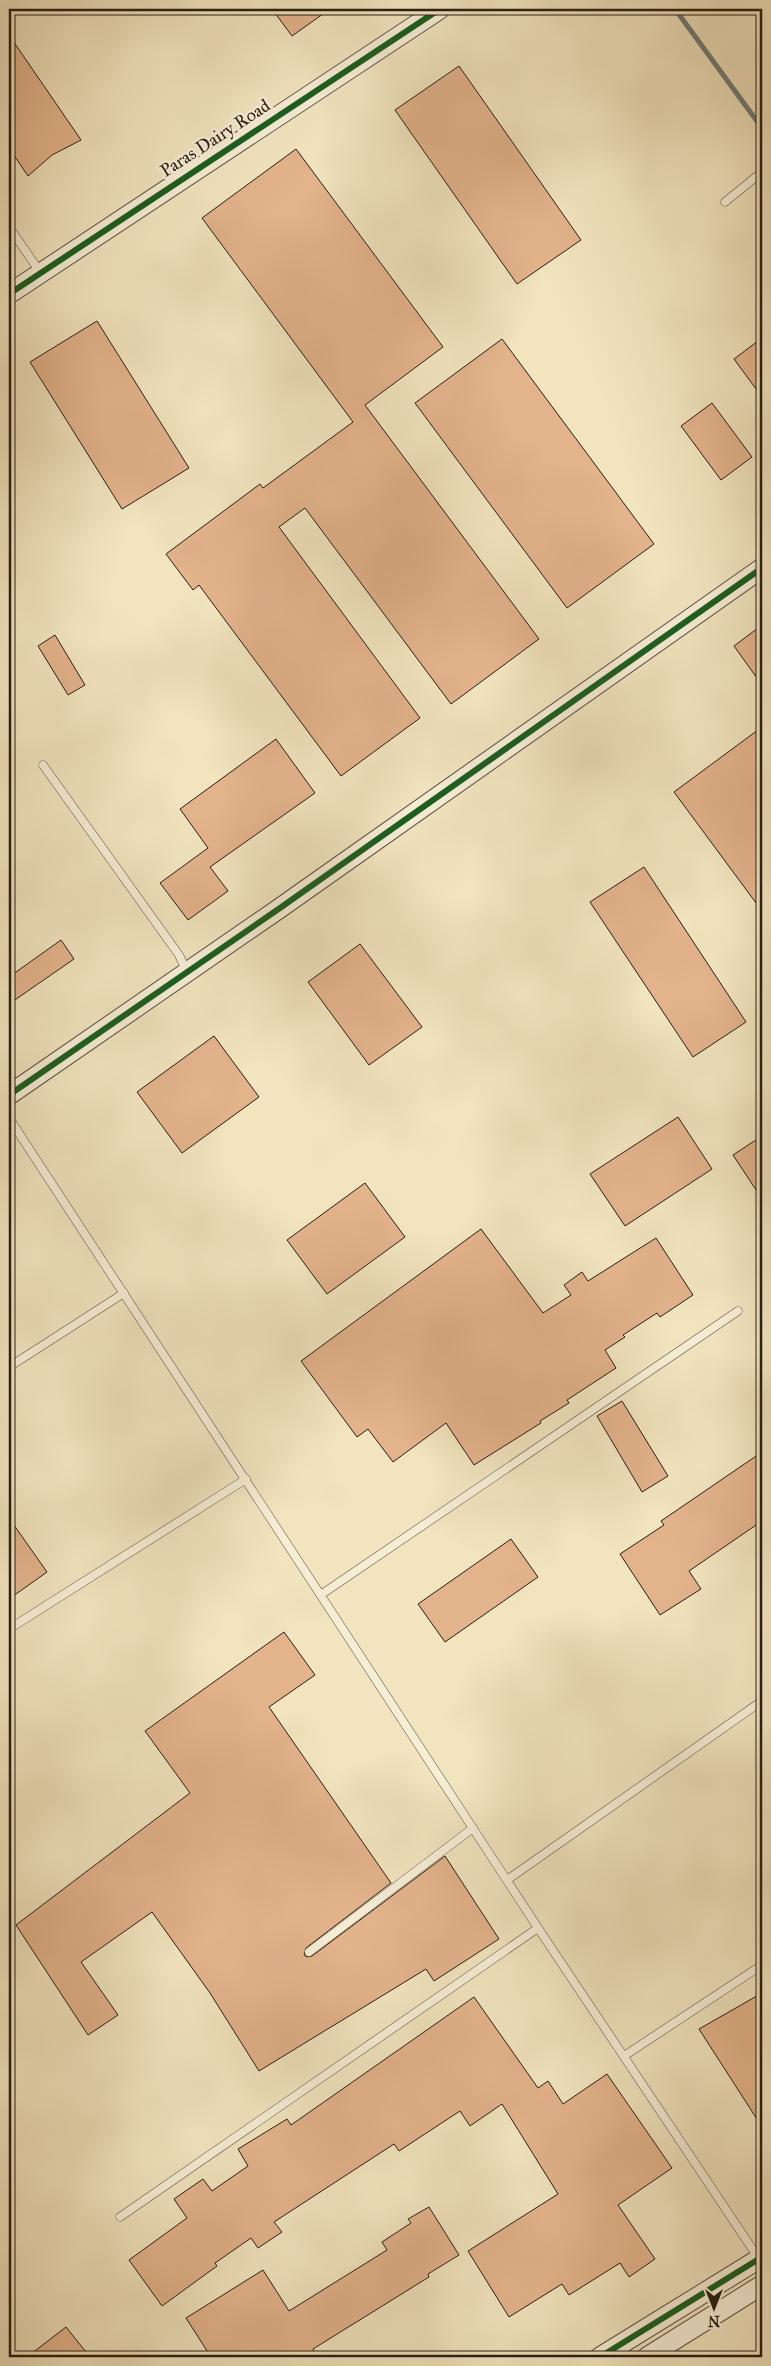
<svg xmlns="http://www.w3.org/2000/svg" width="771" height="2366" viewBox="0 0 771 2366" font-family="'IM FELL Great Primer',serif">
<rect width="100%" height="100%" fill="#f1e4bf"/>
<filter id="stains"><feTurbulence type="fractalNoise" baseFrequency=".004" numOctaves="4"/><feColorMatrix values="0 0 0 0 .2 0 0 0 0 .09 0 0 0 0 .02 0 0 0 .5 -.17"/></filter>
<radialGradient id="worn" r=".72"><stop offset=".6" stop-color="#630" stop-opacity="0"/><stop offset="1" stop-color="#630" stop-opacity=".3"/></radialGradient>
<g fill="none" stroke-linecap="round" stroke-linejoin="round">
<path stroke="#6f7d79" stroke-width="5" d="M675 9 762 128"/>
</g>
<g fill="#e3b38c" stroke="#281e15">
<path d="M272 9H330L292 36Z"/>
<path d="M9 35 81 140 52 155 28 176 9 148Z"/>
<path d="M459 66 581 240 517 284 395 110Z"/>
<path d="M296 149 443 347 365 405 539 639 451 704 305 508 279 527 420 718 341 776 199 585 193 590 166 554 260 484 263 488 353 422 202 218Z"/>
<path d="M97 321 189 468 122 509 30 362Z"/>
<path d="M762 338V397L734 359Z"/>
<path d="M502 339 654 544 567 608 415 403Z"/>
<path d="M712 403 752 457 721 480 681 426Z"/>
<path d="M762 625V685L734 646Z"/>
<path d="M55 635 85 685 68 695 38 646Z"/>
<path d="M762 727V911L674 792Z"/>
<path d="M276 739 315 793 210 867 228 891 188 920 160 883 208 848 180 809Z"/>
<path d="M644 867 746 1022 693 1057 590 902Z"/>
<path d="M61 940 74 959 9 1004V977Z"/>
<path d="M360 944 422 1027 369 1065 308 982Z"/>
<path d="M214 1036 259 1097 182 1153 137 1092Z"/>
<path d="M678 1117 712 1169 625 1226 590 1174Z"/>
<path d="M762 1136V1199L733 1155Z"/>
<path d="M365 1183 405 1237 327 1294 287 1240Z"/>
<path d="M481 1229 543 1313 571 1295 564 1285 582 1272 588 1281 656 1238 693 1295 660 1317 657 1313 623 1335 625 1337 605 1350 616 1368 567 1400 569 1403 540 1421 541 1423 474 1465 446 1423 393 1462 368 1429 357 1437 301 1361Z"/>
<path d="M622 1401 668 1476 642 1492 597 1416Z"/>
<path d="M762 1452V1521L689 1571 701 1589 660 1615 620 1554 664 1525 661 1521Z"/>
<path d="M9 1518 47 1572 9 1599Z"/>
<path d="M511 1539 538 1577 445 1642 418 1604Z"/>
<path d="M284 1632 315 1675 269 1707 391 1883 306 1948 304 1955 307 1957 312 1956 445 1856 499 1939 434 1981 426 1969 259 2071 210 1993 152 1912 81 1962 118 2015 88 2035 16 1925 190 1793 145 1731Z"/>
<path d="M762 1993V2127L699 2029Z"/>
<path d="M474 1997 538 2088 548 2081 563 2104 607 2074 672 2168 618 2205 655 2259 629 2277 620 2263 569 2295 562 2284 509 2317 468 2251 558 2194 502 2104 470 2126 460 2111 399 2151 394 2144 274 2222 282 2232 258 2248 251 2238 215 2263 217 2266 162 2306 129 2260 187 2218 174 2199 203 2179 212 2191 248 2166 238 2149 287 2119 291 2125Z"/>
<path d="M429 2207 459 2255 428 2274 429 2277 313 2349 318 2357H211L186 2318 263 2270 289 2311 387 2250 382 2242 411 2223 408 2219Z"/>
<path d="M66 2327 90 2357H27Z"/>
</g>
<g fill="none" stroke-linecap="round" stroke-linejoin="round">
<g stroke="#5a5040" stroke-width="9">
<g id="service">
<path d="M725 202 762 172"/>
<path d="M9 227 40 272"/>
<path d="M43 765 179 955 187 972"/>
<path d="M9 1118 538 1928 759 2259"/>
<path d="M9 1367 124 1293"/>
<path d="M322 1594 738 1311"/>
<path d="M9 1629 246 1479"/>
<path d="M507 1880 762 1701"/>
<path d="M309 1952 473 1828"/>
<path d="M624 2056 762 1965"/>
<path d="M120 2217 538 1928"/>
</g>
</g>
<g stroke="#5a5040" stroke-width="21">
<g id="tertiary">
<path d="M9 294 440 9"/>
<path d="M9 1095 280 908 762 568"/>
<path d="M600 2357 762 2257"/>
<path d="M647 2357 762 2285"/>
</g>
</g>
<use href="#service" stroke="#f6edd5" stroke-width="8"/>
<use href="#tertiary" stroke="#f6edd5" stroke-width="19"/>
<g stroke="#f6edd5" stroke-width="9">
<g id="cycleway">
<path d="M9 294 440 9"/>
<path d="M9 1095 280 908 762 568"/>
<path d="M600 2357 762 2257"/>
</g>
</g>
<use href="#cycleway" stroke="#1b5e20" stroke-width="6"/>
</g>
<g text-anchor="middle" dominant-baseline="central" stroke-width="5" stroke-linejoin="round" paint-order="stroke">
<g font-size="18" fill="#281e15" stroke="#f6edd5">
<text transform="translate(215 138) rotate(-33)">Paras Dairy Road</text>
</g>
</g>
<rect width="771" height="2366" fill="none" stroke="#f1e4bf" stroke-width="30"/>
<rect x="10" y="10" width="751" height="2346" fill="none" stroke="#281e15" stroke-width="2.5"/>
<rect x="15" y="15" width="741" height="2336" fill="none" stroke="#281e15"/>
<g transform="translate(714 2308) rotate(180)" stroke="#f6edd5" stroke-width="4" paint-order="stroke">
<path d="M0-4L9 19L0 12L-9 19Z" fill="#281e15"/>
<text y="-8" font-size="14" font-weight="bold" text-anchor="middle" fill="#281e15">N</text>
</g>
<rect width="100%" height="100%" filter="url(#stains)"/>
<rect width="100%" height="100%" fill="url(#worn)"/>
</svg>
